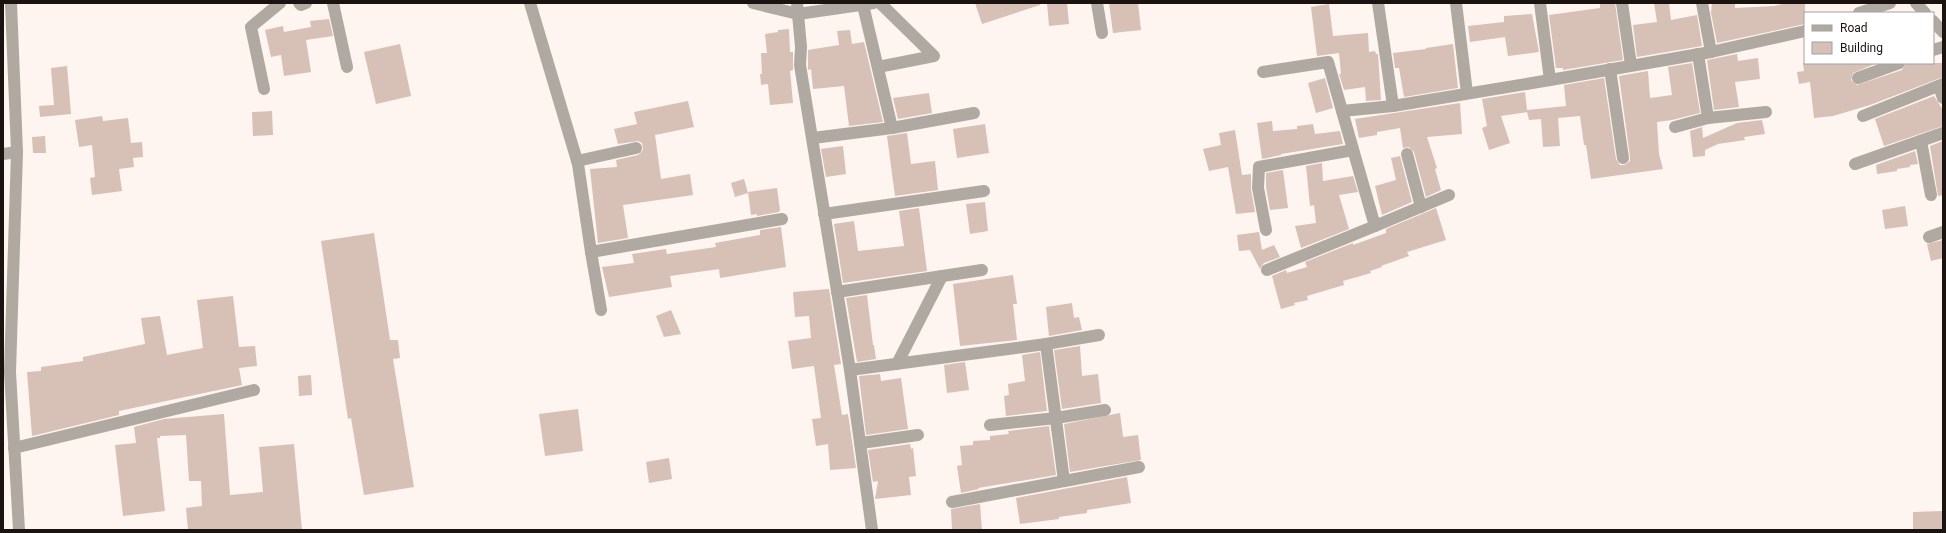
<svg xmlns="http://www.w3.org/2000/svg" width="1946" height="533" viewBox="0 0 1946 533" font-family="Roboto,sans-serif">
<rect width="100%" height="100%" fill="#fef4f0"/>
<g fill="#d7c0b6">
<path d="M975 3H1040V5L982 24Z"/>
<path d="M1047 3H1067L1069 24 1049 26Z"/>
<path d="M1109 3H1138L1141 30 1113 33Z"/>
<path d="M1600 3H1615L1623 60 1563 70V68H1556L1549 15 1600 8Z"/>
<path d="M1654 3H1669L1671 20 1697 15 1702 46 1637 57 1633 25 1657 22Z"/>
<path d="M1712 3H1735V8L1774 6 1786 3H1805V24L1717 43 1711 13Z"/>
<path d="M1329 4 1333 36 1368 33 1369 52 1375 51 1376 54H1378L1381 100 1366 101 1365 87 1344 90 1339 74H1341L1339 53 1317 56 1311 7Z"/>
<path d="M1532 14 1539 52 1508 56 1505 37 1470 42 1468 26 1504 22V16Z"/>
<path d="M329 19 333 36 306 40 311 72 284 76 281 55 271 57 265 30 283 26 284 32 311 27 310 21Z"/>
<path d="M789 29 790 52H793V70L790 71 793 103 770 105 768 84 761 85 760 74H762L761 53H767L765 34 778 32V30Z"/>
<path d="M850 30 852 44 864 42 883 122 849 126 844 86 813 89 811 69 808 70V50L839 45 837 31Z"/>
<path d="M400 44 411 96 376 104 364 52Z"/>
<path d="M1453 44 1458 88 1404 97 1399 68H1395L1393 53 1426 49V48Z"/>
<path d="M1737 54 1738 61 1758 58 1760 79 1735 82 1739 107 1714 110 1707 60Z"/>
<path d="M1692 63 1700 113 1672 120 1657 122 1659 154 1663 169 1591 179 1586 145H1584L1580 116 1558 118 1560 146 1543 147 1541 119 1529 120 1527 112 1501 116 1510 143 1489 150 1482 128 1487 126 1482 99 1525 92 1527 110 1566 106 1564 85 1604 78 1616 159 1620 165H1624L1630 161V157L1619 76 1648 71 1650 98 1672 95 1668 67Z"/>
<path d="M1803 63H1877L1853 73 1851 80 1857 85 1902 70 1906 63H1943V77L1870 105 1833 116 1814 118 1810 82 1799 84 1797 72 1804 71Z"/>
<path d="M67 66 71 114 40 117 39 106 54 105 51 68Z"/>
<path d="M1325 78 1333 108 1316 113 1308 83Z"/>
<path d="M929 93 932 113 898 119 893 98Z"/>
<path d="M1934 96 1943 110V126L1884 146 1875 119Z"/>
<path d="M688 101 694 127 655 135 661 179 690 174 693 195 623 205 628 238 598 243 590 169 617 167 616 160 638 155 643 150 642 143 638 141 618 144 614 129 637 124 634 112Z"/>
<path d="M1460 103 1462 134 1427 137 1437 168 1435 169 1441 190 1426 197 1414 152 1409 147 1403 148 1400 128 1377 132V135L1359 138 1355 119Z"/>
<path d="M272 111 273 135 253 136 252 112Z"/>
<path d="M102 116 103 121 128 118 131 143 142 142 143 157 133 158 134 167 119 169 122 191 92 195 90 178 95 177 92 145 79 147 75 120Z"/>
<path d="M1762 120 1765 134 1744 137 1745 140 1718 144 1705 150V156L1693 157 1690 131 1702 127 1703 138 1737 123Z"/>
<path d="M1272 121 1273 131 1297 129V126L1313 124 1315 134 1340 131 1343 144 1281 154V155L1262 159 1257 123Z"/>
<path d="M985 124 989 153 957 158 953 129Z"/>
<path d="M1235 130 1242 175 1251 174V189L1255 212 1236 214 1228 167 1209 171 1203 149 1221 145 1219 133Z"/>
<path d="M907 133 911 164 935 161 938 190 895 196 887 136Z"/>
<path d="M45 136 46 153H33L32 137Z"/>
<path d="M1943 141V195L1938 196 1930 146Z"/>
<path d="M843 146 846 174 826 177 821 149Z"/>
<path d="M1915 151 1918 164 1910 165V167L1897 169V171L1877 174 1876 165Z"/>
<path d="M1400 156 1412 202 1382 215 1375 186 1396 180 1391 158Z"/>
<path d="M1322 163 1323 181 1353 176 1358 192 1339 195 1349 229 1301 248 1295 226 1316 223 1314 205 1310 206 1306 166Z"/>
<path d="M1283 170 1288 208 1270 210 1266 187V173Z"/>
<path d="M744 179 748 193 735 197 731 183Z"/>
<path d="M777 188 780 210 779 212 757 216V214L751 215 748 192Z"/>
<path d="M985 202 988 231 970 234 966 204Z"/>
<path d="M1905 206 1908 226 1885 229 1882 210Z"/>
<path d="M919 208 927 271 843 283 834 224 854 221 858 251 904 246 899 211Z"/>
<path d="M1436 208 1446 240 1407 252 1409 256 1381 266 1382 267 1370 271 1371 273 1343 281 1344 285 1307 296 1308 300 1294 303 1295 305 1281 309 1272 276 1286 270 1287 273 1307 267 1305 262 1353 243V245L1386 233V229Z"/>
<path d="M781 227 786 267 720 278 719 269 670 276 672 287 609 297 602 267 634 263 632 254 666 249 667 254 716 247 715 243 760 235V230Z"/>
<path d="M1259 232 1262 250 1274 245 1280 257 1264 263 1260 269 1250 250 1239 251 1237 235Z"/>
<path d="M374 233 390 340H398L400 358 393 359 414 487 364 495 351 418 348 419 321 241Z"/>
<path d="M1943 240V258L1931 261 1927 244Z"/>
<path d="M1013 275 1017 304H1013L1017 340 960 346 953 284Z"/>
<path d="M829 289 841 364 834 365 842 415 848 414 856 468 830 470 828 444 816 446 812 419 821 418 814 366 792 369 788 341 811 338 809 316 795 317 793 292Z"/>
<path d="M867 295 873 345H874L876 359 857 362 846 298Z"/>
<path d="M233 296 239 347 255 346 257 366 239 368 242 385 119 411V415L32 436 27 372 41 371V367L83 361V357L145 344 141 318 160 316 167 355 203 348 197 300Z"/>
<path d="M1072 303 1074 318 1079 317 1082 330 1049 336 1046 307Z"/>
<path d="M671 310 681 334 664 337 656 316Z"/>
<path d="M1080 346 1082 376 1098 374 1101 403 1062 409 1054 350Z"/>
<path d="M1040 352 1047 411 1006 416 1004 396 1009 395 1008 384 1025 381 1022 355Z"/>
<path d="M965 362 969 390 947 393 944 365Z"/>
<path d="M880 374 881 381 901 378 908 429 866 435 859 376Z"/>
<path d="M311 375 312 395 299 396 298 376Z"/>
<path d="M578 409 583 451 545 456 539 414Z"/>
<path d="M1120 413 1123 437 1138 435 1141 460 1070 472 1064 424Z"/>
<path d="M224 414 230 495 263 492 259 447 294 444 302 530H188L186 508 202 506 201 481H189L186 435 160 436V438H157L165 511 123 516 115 445 136 443 134 427 164 419Z"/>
<path d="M1049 426 1056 475 978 488 979 489 961 493 957 466 962 465 960 446 973 445V441L990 440V436L1009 434 1008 431Z"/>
<path d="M910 444 911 449 913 448 916 476 909 477 911 495 875 499 878 481 873 482 868 450Z"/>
<path d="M669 458 672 479 649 483 646 462Z"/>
<path d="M1127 477 1131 503 1087 510V513L1059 517V519L1020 524 1016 498Z"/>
<path d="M980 504 982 530H952L951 509Z"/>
<path d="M1943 511V530H1913V512Z"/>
</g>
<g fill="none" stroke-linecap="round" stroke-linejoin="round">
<g stroke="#afa9a1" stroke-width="12">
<path d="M11 3 17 152 10 372 19 530"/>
<path d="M299 3 301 5 306 3"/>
<path d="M333 3 347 67"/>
<path d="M530 3 578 164 591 252 782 219"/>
<path d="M753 3 798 14 874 3"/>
<path d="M797 3 801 47 800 65 850 370 872 530"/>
<path d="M1097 3 1102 33"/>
<path d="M1378 3 1393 106"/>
<path d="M1456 3 1467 93"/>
<path d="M1540 3 1550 80"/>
<path d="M1622 3 1631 65"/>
<path d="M1702 3 1711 52"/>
<path d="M1916 3 1925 13"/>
<path d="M863 5 892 128"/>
<path d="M1859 13 1890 3"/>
<path d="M1933 21 1943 32"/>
<path d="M1933 50 1943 47"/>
<path d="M1698 54 1708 118"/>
<path d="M878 67 934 56 880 3"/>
<path d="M1610 69 1623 158"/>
<path d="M1263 72 1328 62 1375 226 1267 270"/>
<path d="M1858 78 1899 63"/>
<path d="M1939 86 1943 98"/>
<path d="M264 89 251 27 280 3"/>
<path d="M1342 111 1393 106 1550 80 1711 52 1805 31"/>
<path d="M1863 116 1943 84"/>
<path d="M1675 127 1708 118 1766 112"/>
<path d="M813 138 892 128 974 113"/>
<path d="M1921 141 1931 195"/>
<path d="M3 154 17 152"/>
<path d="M1407 154 1421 207"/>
<path d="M577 161 636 148"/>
<path d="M1855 164 1943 133"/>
<path d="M824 214 984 191"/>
<path d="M1375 226 1449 195"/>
<path d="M1266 230 1258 188 1259 167 1353 150"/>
<path d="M1929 237 1943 232"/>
<path d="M591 252 601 310"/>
<path d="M837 292 982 270"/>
<path d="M1046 344 1099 335"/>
<path d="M897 364 942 276"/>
<path d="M850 370 1046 344 1064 481"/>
<path d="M990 425 1056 418 1105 410"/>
<path d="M861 443 918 435"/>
<path d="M14 448 254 390"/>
<path d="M952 502 1139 467"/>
</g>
</g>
<rect width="1946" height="533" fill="none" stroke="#1b130f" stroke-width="8"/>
<rect x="1804" y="12" width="130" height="52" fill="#ffffff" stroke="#a4a19f"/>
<rect x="1812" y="25" width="20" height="6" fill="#afa9a1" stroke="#a4a19f"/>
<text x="1840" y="32" font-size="12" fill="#1b130f">Road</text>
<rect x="1812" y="42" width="20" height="12" fill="#d7c0b6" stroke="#a4a19f"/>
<text x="1840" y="52" font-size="12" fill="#1b130f">Building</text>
</svg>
